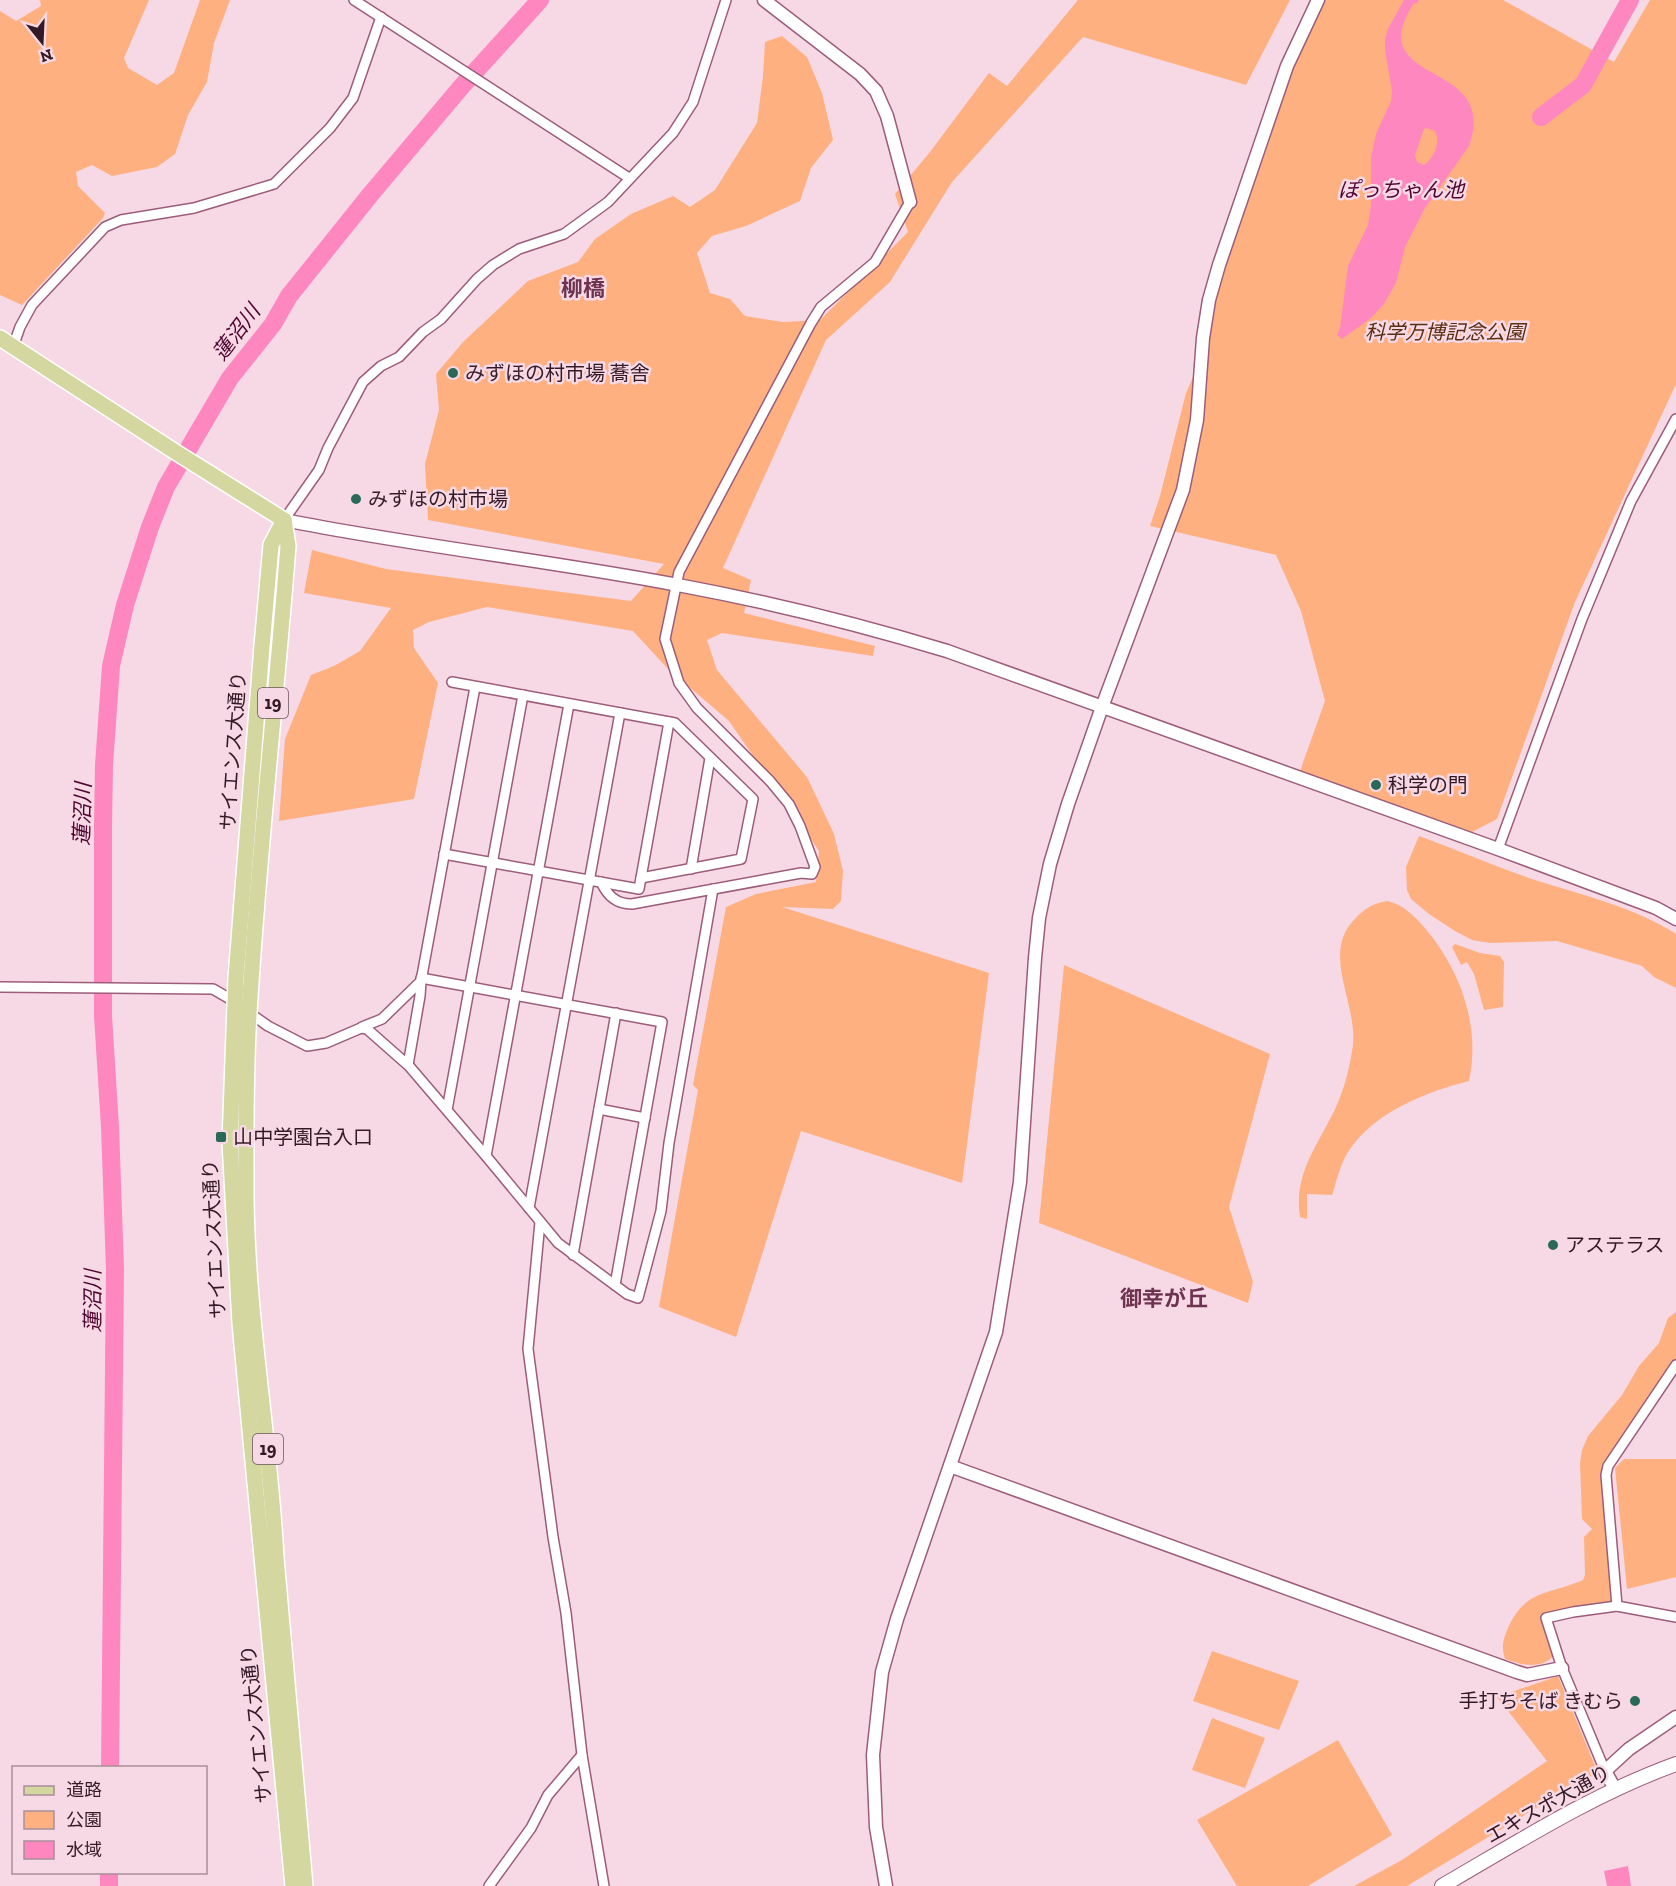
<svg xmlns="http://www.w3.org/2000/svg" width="1676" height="1886" viewBox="0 0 1676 1886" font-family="'Zilla Slab','Noto Sans JP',serif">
<rect width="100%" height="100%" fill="#f7d9e5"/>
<g fill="#feb081">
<path d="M40 0H149L124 58 128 68 157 85 174 73 200 0H230L214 43 207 82 188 115 175 154 157 167 112 176 92 165 76 172 78 186 105 213 103 218 22 305 0 295V11L16 21 41 6Z"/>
<path d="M1078 0H1290L1246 85 1083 37 952 182 890 282 826 340 723 568 751 580 744 613 875 646 873 656 722 633 707 640 717 670 807 777 834 834 843 871 841 901 833 909 782 907 989 973 962 1183 801 1131 736 1337 659 1307 698 1090 693 1085 726 907 756 894 816 882 819 851 729 721 668 669 633 631 487 607 429 622 413 630 414 648 438 683 414 799 279 821 285 739 311 675 334 666 360 651 391 608 304 593 312 550 386 569 631 601 664 564 428 520 425 464 439 410 436 374 463 342 528 281 578 262 595 239 631 214 673 196 690 207 715 190 757 123 763 76 765 42 782 36 807 57 822 93 833 140 811 168 800 201 746 226 712 236 697 253 710 293 730 299 745 316 783 322 820 320 908 232 895 194 930 152 989 73 1007 86Z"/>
<path d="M1324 0H1503L1614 62 1650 0H1676V384L1575 602 1497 819 1472 832 1300 771 1325 701 1301 611 1276 555 1150 526 1160 496 1186 393 1208 343 1213 303 1224 267 1283 93 1313 21Z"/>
<path d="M1419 836C1457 850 1496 867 1535 880 1582 895 1634 907 1676 934V988L1654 977 1642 966 1557 941 1490 943 1472 940 1455 931 1429 914 1411 899 1407 890 1406 867Z"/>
<path d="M1387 901C1403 904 1413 915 1424 927 1460 969 1481 1025 1469 1081 1426 1092 1374 1112 1348 1152 1340 1165 1337 1180 1332 1195L1307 1194V1219L1300 1217C1293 1173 1319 1144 1336 1107 1345 1087 1350 1066 1353 1045 1357 1002 1322 955 1353 921 1364 909 1371 904 1387 901Z"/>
<path d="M1455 944 1480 953 1500 956 1504 962 1503 1007 1484 1010 1474 974 1467 962 1461 965 1452 947Z"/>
<path d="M1064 965 1270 1054 1229 1207 1253 1282 1248 1303 1039 1223Z"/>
<path d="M1676 1312V1360L1605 1464 1613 1599 1610 1602 1573 1608 1542 1615 1554 1655C1542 1670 1521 1665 1505 1659 1501 1647 1503 1639 1508 1628 1525 1589 1549 1595 1583 1580L1585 1575 1584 1537 1592 1529 1582 1519 1580 1463 1582 1450 1588 1436 1622 1395 1639 1366 1659 1343 1668 1318Z"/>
<path d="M1624 1459H1676V1577L1627 1589 1615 1468Z"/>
<path d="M1212 1651 1299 1681 1279 1730 1193 1701Z"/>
<path d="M1558 1676 1598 1773 1561 1793 1407 1886H1354L1402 1860 1547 1761 1497 1697Z"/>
<path d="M1212 1718 1265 1738 1245 1788 1192 1770Z"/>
<path d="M1338 1740 1392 1835 1308 1886H1237L1197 1820Z"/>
</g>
<g fill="#fe87c0" fill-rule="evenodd">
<path d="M1404 0H1419L1416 4 1414 3C1359 88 1501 57 1469 146L1425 208 1405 247 1396 283 1384 304 1371 318 1342 339 1337 335 1340 328 1348 266 1368 225 1371 205V157L1376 134 1391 101 1392 91 1385 50V39L1388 29ZM1427 128 1435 131C1441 142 1434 158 1424 165L1417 162 1415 155 1424 129Z"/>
<path d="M1628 1866 1631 1886H1607L1604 1871Z"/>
</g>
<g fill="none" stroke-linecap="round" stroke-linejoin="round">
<g stroke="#fe87c0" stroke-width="18">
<path d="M1541 117 1583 85 1630 0"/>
<path d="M110 1768 115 1269 110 1127 103 1016V827L104 765 111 666 125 605 150 527 166 487 230 378 273 324 289 296 370 195 462 86 540 0"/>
<path d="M109 1886V1872"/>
</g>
<g stroke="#9c5c7a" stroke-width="12">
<g id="minor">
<path d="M354 0 629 178"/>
<path d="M13 347 20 327 32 305 105 227 121 220 194 208 274 184 330 128 353 98 381 17"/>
<path d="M284 520 319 470 328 448 363 382 381 366 399 357 423 332 441 319 477 279 493 265 519 249 564 234 608 202 673 133 693 102 726 0"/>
<path d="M452 682 675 723 753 799 741 859 641 878"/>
<path d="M1498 849 1582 619 1631 501 1676 419"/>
<path d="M444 854 639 889 669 722"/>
<path d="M691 869 710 758"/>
<path d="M601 882C608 896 616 904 632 904L801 873 812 874 815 867 800 826 789 804 770 781 697 708 679 683 665 639 679 572 811 323 821 307 875 262 910 202"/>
<path d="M421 978 662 1022 615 1285"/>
<path d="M0 987 213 989 237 1003"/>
<path d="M247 1011 268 1026 307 1046 326 1043 361 1028 367 1029 409 1066 486 1156 558 1243 627 1294 638 1298 661 1211 669 1143 713 889"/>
<path d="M362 1027 382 1019 421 981 475 687"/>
<path d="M408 1065 420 996 421 981"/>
<path d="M599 1109 645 1118"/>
<path d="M447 1110 523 695"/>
<path d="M486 1156 569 704"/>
<path d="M529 1208 620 713"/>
<path d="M540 1222 528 1349 553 1537 566 1613 582 1755 604 1886"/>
<path d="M573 1255 616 1013"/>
<path d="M1617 1606 1606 1475 1608 1466 1676 1365"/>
<path d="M1605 1771 1562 1668 1546 1618 1573 1612 1617 1606 1676 1617"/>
<path d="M489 1886 531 1828 548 1795 582 1755"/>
</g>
</g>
<g stroke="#9c5c7a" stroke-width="15">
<g id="tertiary">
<path d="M764 0 860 74 876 91 887 116 910 202"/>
<path d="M284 520C414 546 547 560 678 585 769 602 858 624 947 651L1498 849 1656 908 1676 919"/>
<path d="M950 1466 1517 1672 1527 1675 1562 1668"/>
<path d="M1615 1789 1605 1771 1629 1749 1676 1717"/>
<path d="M886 1886 876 1827 873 1755 882 1672 897 1619 996 1332 1020 1182 1035 958 1039 918 1050 864 1068 804 1102 707 1183 490 1197 420 1203 338 1209 300 1219 265 1287 66 1318 0"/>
</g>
</g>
<g stroke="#9c5c7a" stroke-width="16">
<path id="secondary" d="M1442 1886C1518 1842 1593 1794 1676 1764"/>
</g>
<g stroke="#fff" stroke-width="18">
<g id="primary">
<path d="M0 338 177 453 284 520 288 546C276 702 258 857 249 1014 245 1075 246 1136 246 1197 247 1318 270 1438 276 1558L305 1886"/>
<path d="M284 520 271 545 262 646 236 978 230 1142 240 1323 293 1886"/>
</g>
</g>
<use href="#minor" stroke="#fff" stroke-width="9"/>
<use href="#tertiary" stroke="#fff" stroke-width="12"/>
<use href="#secondary" stroke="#fff" stroke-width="14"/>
<use href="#primary" stroke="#d4d7a0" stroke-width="15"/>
</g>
<g fill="#2a6957" stroke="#f7d9e5" stroke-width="2">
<circle cx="453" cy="373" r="6"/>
<circle cx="356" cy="499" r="6"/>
<circle cx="1376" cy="785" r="6"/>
<rect x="215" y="1131" width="12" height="12" rx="3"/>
<circle cx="1553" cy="1245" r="6"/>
<circle cx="1635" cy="1701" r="6"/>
</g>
<g text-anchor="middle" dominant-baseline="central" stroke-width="5" stroke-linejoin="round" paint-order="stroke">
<g fill="#f7d9e5" stroke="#6e535f" stroke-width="1.5">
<rect x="258" y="688" width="30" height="30" rx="4.5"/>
<rect x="253" y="1434" width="30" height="30" rx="4.5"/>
</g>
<g font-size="18" font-weight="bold" fill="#341a26">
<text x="273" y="703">19</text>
<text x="268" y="1449">19</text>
</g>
<g font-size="20" font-style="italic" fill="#592e11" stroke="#f7d9e5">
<text x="1445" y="332">科学万博記念公園</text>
</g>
<g font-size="20" fill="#341a26" stroke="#f7d9e5" text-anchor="start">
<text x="465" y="373">みずほの村市場 蕎舎</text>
<text x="368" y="499">みずほの村市場</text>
<text x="1388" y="785">科学の門</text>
<text x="233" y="1137">山中学園台入口</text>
<text x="1565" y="1245">アステラス</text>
<text x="1623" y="1701" text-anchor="end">手打ちそば きむら</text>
</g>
<g font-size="20" fill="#341a26" stroke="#f7d9e5">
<text transform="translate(233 751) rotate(-86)">サイエンス大通り</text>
<text transform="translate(214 1239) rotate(-93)">サイエンス大通り</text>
<text transform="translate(256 1724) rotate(-96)">サイエンス大通り</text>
<text transform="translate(1548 1804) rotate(-29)">エキスポ大通り</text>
</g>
<g font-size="21" font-style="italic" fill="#4f0531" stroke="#f7d9e5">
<text x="1401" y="189">ぽっちゃん池</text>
<text transform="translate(236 332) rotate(-53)">蓮沼川</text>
<text transform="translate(82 814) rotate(-88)">蓮沼川</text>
<text transform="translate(92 1301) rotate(-90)">蓮沼川</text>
</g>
<g font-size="22" font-weight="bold" fill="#6e3350" stroke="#f7d9e5">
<text x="583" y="288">柳橋</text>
<text x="1164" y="1298">御幸が丘</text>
</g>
</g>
<rect x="12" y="1766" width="195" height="108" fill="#f7d9e5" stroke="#a98d99" stroke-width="1.5"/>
<rect x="24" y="1786" width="30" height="9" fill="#d4d7a0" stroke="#a98d99" stroke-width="1.5"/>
<text x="66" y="1796" font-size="18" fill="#341a26">道路</text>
<rect x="24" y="1811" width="30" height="18" fill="#feb081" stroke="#a98d99" stroke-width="1.5"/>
<text x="66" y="1826" font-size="18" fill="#341a26">公園</text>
<rect x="24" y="1841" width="30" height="18" fill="#fe87c0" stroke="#a98d99" stroke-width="1.5"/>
<text x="66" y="1856" font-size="18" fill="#341a26">水域</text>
<g transform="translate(42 42) rotate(162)" stroke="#f7d9e5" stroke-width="4.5" paint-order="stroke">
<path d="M0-4.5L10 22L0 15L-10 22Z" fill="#341a26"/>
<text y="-9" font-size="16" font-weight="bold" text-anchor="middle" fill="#341a26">N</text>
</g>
</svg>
